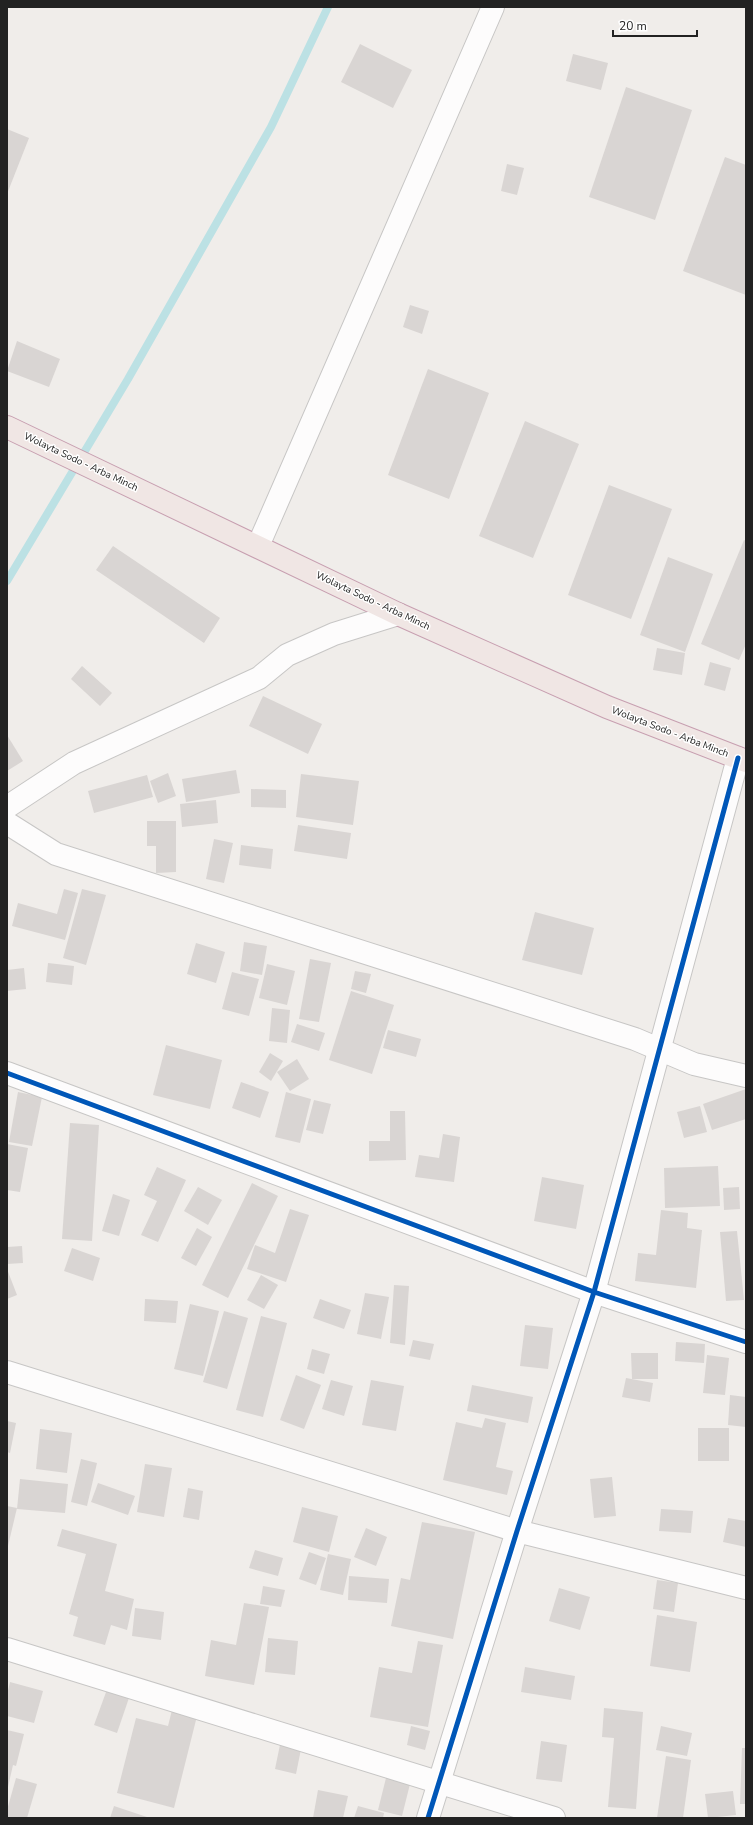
<svg xmlns="http://www.w3.org/2000/svg" width="753" height="1825" viewBox="0 0 753 1825" font-family="'Nunito Sans',sans-serif">
<rect width="100%" height="100%" fill="#f0edea"/>
<g fill="none" stroke-linecap="round" stroke-linejoin="round">
<path stroke="#bce1e4" stroke-width="8" d="M7 581 128 379 271 127 328 7"/>
</g>
<g fill="#d9d5d3">
<path d="M360 44 412 70 393 108 341 82Z"/>
<path d="M573 54 608 63 601 90 566 81Z"/>
<path d="M626 87 692 110 655 220 589 197Z"/>
<path d="M7 129 29 138 7 194Z"/>
<path d="M725 157 746 165V295L683 271Z"/>
<path d="M507 164 524 168 517 195 501 191Z"/>
<path d="M410 305 429 311 422 334 403 327Z"/>
<path d="M17 341 60 359 49 387 7 371Z"/>
<path d="M428 369 489 393 449 499 388 475Z"/>
<path d="M525 421 579 444 533 558 479 536Z"/>
<path d="M609 485 672 509 631 619 568 595Z"/>
<path d="M744 540 746 541V644L739 660 701 644Z"/>
<path d="M113 546 220 618 204 643 96 570Z"/>
<path d="M668 557 713 574 685 652 640 635Z"/>
<path d="M657 648 685 653 682 675 653 670Z"/>
<path d="M710 662 731 668 725 691 704 685Z"/>
<path d="M82 666 112 693 100 706 71 679Z"/>
<path d="M263 696 322 724 308 754 249 726Z"/>
<path d="M7 735 23 761 7 771Z"/>
<path d="M236 770 240 793 186 802 182 779Z"/>
<path d="M168 773 176 796 158 803 150 781Z"/>
<path d="M301 774 359 781 353 825 296 817Z"/>
<path d="M147 775 153 797 94 813 88 791Z"/>
<path d="M251 789 286 790V808L251 807Z"/>
<path d="M216 800 218 823 182 827 180 804Z"/>
<path d="M147 821H176V872L156 873V846H147Z"/>
<path d="M298 825 351 833 347 859 294 851Z"/>
<path d="M214 839 233 843 224 883 206 879Z"/>
<path d="M241 845 273 849 271 869 239 865Z"/>
<path d="M64 889 78 893 65 940 12 926 18 903 57 914Z"/>
<path d="M82 889 106 895 86 965 63 958Z"/>
<path d="M535 912 594 928 582 975 522 960Z"/>
<path d="M244 942 267 946 262 975 240 971Z"/>
<path d="M196 943 225 952 216 983 187 974Z"/>
<path d="M310 959 331 963 319 1022 299 1019Z"/>
<path d="M48 963 74 966 72 985 46 982Z"/>
<path d="M267 964 295 971 287 1005 259 998Z"/>
<path d="M24 968 26 989 7 991V970Z"/>
<path d="M355 971 371 974 366 993 351 989Z"/>
<path d="M232 972 259 979 249 1016 222 1009Z"/>
<path d="M351 991 394 1005 372 1074 329 1060Z"/>
<path d="M272 1008 290 1010 287 1043 269 1041Z"/>
<path d="M297 1024 325 1033 319 1051 291 1042Z"/>
<path d="M388 1030 421 1039 416 1057 383 1048Z"/>
<path d="M166 1045 222 1060 210 1109 153 1095Z"/>
<path d="M270 1053 283 1061 271 1081 259 1072Z"/>
<path d="M297 1059 309 1079 290 1091 277 1072Z"/>
<path d="M241 1082 269 1092 260 1118 232 1108Z"/>
<path d="M746 1089V1119L712 1130 703 1104Z"/>
<path d="M18 1092 42 1097 32 1146 9 1142Z"/>
<path d="M286 1092 311 1099 300 1143 275 1137Z"/>
<path d="M314 1100 331 1104 323 1134 306 1130Z"/>
<path d="M700 1106 707 1132 684 1138 677 1112Z"/>
<path d="M390 1111H405L406 1160 369 1161V1141H390Z"/>
<path d="M70 1123 99 1125 92 1241 62 1239Z"/>
<path d="M443 1134 460 1137 454 1182 415 1177 419 1155 439 1158Z"/>
<path d="M7 1144 28 1148 20 1192 7 1190Z"/>
<path d="M718 1166 720 1206 665 1208 664 1168Z"/>
<path d="M157 1167 186 1180 158 1242 141 1235 157 1201 144 1195Z"/>
<path d="M542 1177 584 1185 576 1229 534 1221Z"/>
<path d="M252 1183 278 1196 228 1298 202 1285Z"/>
<path d="M198 1187 222 1200 208 1225 184 1211Z"/>
<path d="M739 1187 740 1209 724 1210 723 1188Z"/>
<path d="M113 1194 130 1200 119 1236 102 1231Z"/>
<path d="M290 1209 309 1215 286 1282 247 1269 255 1245 275 1253Z"/>
<path d="M661 1210 688 1213 687 1228 702 1230 696 1288 635 1281 638 1253 656 1255Z"/>
<path d="M197 1228 212 1237 196 1266 181 1258Z"/>
<path d="M737 1231 744 1300 726 1301 720 1232Z"/>
<path d="M22 1246 23 1263 7 1264V1247Z"/>
<path d="M72 1248 100 1258 93 1281 64 1271Z"/>
<path d="M7 1269 17 1295 7 1299Z"/>
<path d="M261 1275 278 1285 264 1309 247 1300Z"/>
<path d="M394 1285 409 1286 405 1345 390 1343Z"/>
<path d="M365 1293 389 1297 381 1339 357 1334Z"/>
<path d="M145 1299 178 1301 176 1323 144 1321Z"/>
<path d="M320 1299 351 1310 344 1329 313 1318Z"/>
<path d="M190 1304 219 1311 203 1376 174 1369Z"/>
<path d="M224 1311 248 1318 227 1389 203 1382Z"/>
<path d="M261 1316 287 1323 263 1417 236 1410Z"/>
<path d="M525 1325 553 1328 548 1369 520 1366Z"/>
<path d="M413 1340 434 1344 430 1360 409 1356Z"/>
<path d="M676 1342 705 1344 704 1363 675 1361Z"/>
<path d="M312 1349 330 1354 324 1374 307 1369Z"/>
<path d="M631 1353H658V1379H632Z"/>
<path d="M707 1355 729 1358 725 1395 703 1393Z"/>
<path d="M296 1375 321 1385 304 1429 280 1420Z"/>
<path d="M626 1378 653 1383 650 1402 622 1397Z"/>
<path d="M331 1380 353 1386 344 1416 322 1409Z"/>
<path d="M371 1380 404 1386 396 1431 362 1425Z"/>
<path d="M472 1385 533 1397 528 1423 467 1411Z"/>
<path d="M730 1395 746 1397V1427L728 1425Z"/>
<path d="M485 1418 506 1423 496 1467 513 1471 507 1495 443 1480 456 1422 482 1428Z"/>
<path d="M7 1421 16 1423 10 1453 7 1452Z"/>
<rect x="698" y="1428" width="31" height="33"/>
<path d="M40 1429 72 1433 67 1473 36 1469Z"/>
<path d="M81 1459 97 1463 87 1506 71 1502Z"/>
<path d="M145 1464 172 1468 164 1517 137 1512Z"/>
<path d="M612 1477 616 1516 594 1518 590 1479Z"/>
<path d="M20 1479 68 1484 65 1513 17 1509Z"/>
<path d="M98 1483 135 1496 128 1515 91 1502Z"/>
<path d="M188 1488 203 1491 199 1520 183 1517Z"/>
<path d="M7 1506 17 1508 8 1546 7 1545Z"/>
<path d="M302 1507 338 1516 329 1552 293 1542Z"/>
<path d="M661 1509 693 1511 691 1533 659 1531Z"/>
<path d="M728 1518 746 1521V1547L723 1542Z"/>
<path d="M422 1522 475 1532 453 1639 391 1626 401 1578 410 1580Z"/>
<path d="M366 1528 387 1537 376 1566 354 1557Z"/>
<path d="M62 1529 117 1544 105 1591 134 1599 127 1630 111 1625 105 1645 73 1636 78 1617 69 1614 86 1554 57 1546Z"/>
<path d="M255 1550 283 1558 278 1576 249 1568Z"/>
<path d="M309 1552 326 1558 316 1585 299 1579Z"/>
<path d="M328 1554 351 1559 343 1595 320 1590Z"/>
<path d="M349 1576 389 1579 387 1603 348 1600Z"/>
<path d="M657 1580 678 1583 674 1612 653 1609Z"/>
<path d="M263 1586 285 1590 281 1607 260 1604Z"/>
<path d="M559 1588 590 1597 580 1630 549 1621Z"/>
<path d="M244 1603 269 1607 254 1685 205 1676 211 1640 236 1645Z"/>
<path d="M135 1608 164 1612 161 1640 132 1636Z"/>
<path d="M657 1615 697 1622 690 1672 650 1666Z"/>
<path d="M268 1638 298 1641 295 1675 265 1672Z"/>
<path d="M418 1641 443 1645 428 1727 370 1717 379 1667 412 1673Z"/>
<path d="M525 1667 575 1676 571 1700 521 1692Z"/>
<path d="M10 1682 43 1691 34 1723 7 1716V1695Z"/>
<path d="M109 1684 131 1692 117 1733 94 1725Z"/>
<path d="M604 1708 643 1712 636 1809 608 1807 614 1738 602 1737Z"/>
<path d="M172 1710 197 1716 174 1808 117 1793 136 1718 168 1726Z"/>
<path d="M411 1726 430 1731 425 1750 407 1745Z"/>
<path d="M661 1726 692 1733 687 1756 656 1750Z"/>
<path d="M7 1730 24 1734 16 1766 13 1765 8 1787Z"/>
<path d="M282 1735 303 1739 296 1774 275 1769Z"/>
<path d="M541 1741 567 1745 562 1782 536 1779Z"/>
<path d="M742 1748H746V1804H740Z"/>
<path d="M666 1756 691 1760 683 1818H657Z"/>
<path d="M16 1778 37 1784 27 1818H7V1810Z"/>
<path d="M386 1778 410 1784 402 1816 378 1810Z"/>
<path d="M318 1790 348 1796 343 1818H313Z"/>
<path d="M733 1791 736 1815 708 1818 705 1794Z"/>
<path d="M114 1806 150 1818H110Z"/>
<path d="M358 1806 384 1813 383 1818H354Z"/>
</g>
<g fill="none" stroke-linecap="round" stroke-linejoin="round">
<g stroke="#c7c6c5" stroke-width="24">
<g id="minor">
<path d="M258 546 493 7"/>
<path d="M7 807 74 763 259 678 287 655 334 634 398 614"/>
<path d="M7 823 56 854 635 1039 694 1064 746 1076"/>
<path d="M7 1073 594 1292 746 1342"/>
<path d="M7 1372 517 1531 746 1588"/>
<path d="M7 1649 554 1818"/>
<path d="M428 1818 517 1531 594 1292 738 758"/>
</g>
</g>
<g stroke="#c79fb0" stroke-width="24">
<path id="trunk" d="M7 427 398 614 607 707 746 761"/>
</g>
<use href="#minor" stroke="#fdfcfc" stroke-width="22"/>
<use href="#trunk" stroke="#f0e6e4" stroke-width="22"/>
<g stroke="#fff" stroke-width="8">
<g id="cycleway">
<path d="M7 1073 594 1292 746 1342"/>
<path d="M428 1818 517 1531 594 1292 738 758"/>
</g>
</g>
<use href="#cycleway" stroke="#0057b8" stroke-width="5"/>
</g>
<g text-anchor="middle" dominant-baseline="central" stroke-width="3" stroke-linejoin="round" paint-order="stroke">
<g font-size="10" fill="#222" stroke="#fff">
<text transform="translate(81 462) rotate(25)">Wolayta Sodo - Arba Minch</text>
<text transform="translate(373 601) rotate(25)">Wolayta Sodo - Arba Minch</text>
<text transform="translate(670 732) rotate(21)">Wolayta Sodo - Arba Minch</text>
</g>
</g>
<rect width="753" height="1825" fill="none" stroke="#222222" stroke-width="16"/>
<path d="M613 30v6h84v-6" fill="none" stroke="#222222" stroke-width="2"/>
<text x="619" y="30" font-size="12" fill="#222222" stroke="#ffffff" stroke-width="3" paint-order="stroke">20 m</text>
</svg>
